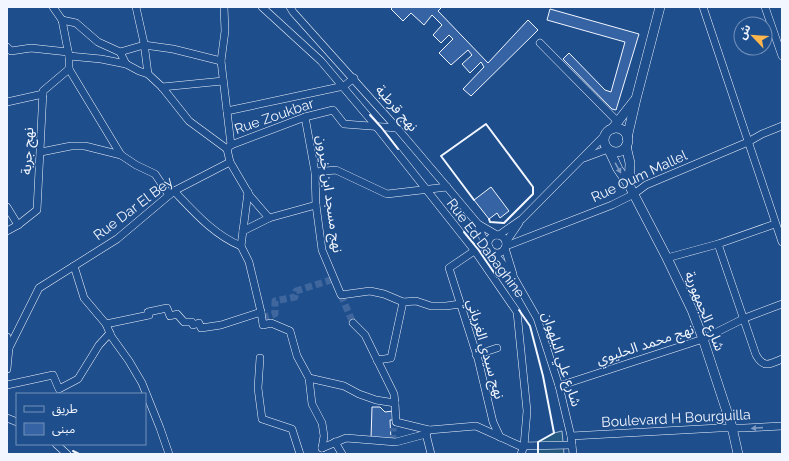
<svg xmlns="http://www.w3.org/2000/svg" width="789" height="461" viewBox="0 0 789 461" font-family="Raleway,'Noto Sans Arabic',sans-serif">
<rect width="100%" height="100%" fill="#1f4e8c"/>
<path fill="#245a82" stroke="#a8bbd7" d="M562 431 564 454H538V442L554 433Z"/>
<g fill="#3563a3" stroke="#f2f6ff">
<path d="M393 7H442L438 11 488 63 528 20 538 30 471 96 463 89 484 67 481 62 470 73 462 64 472 55 468 50 451 65 439 53 453 39 449 35 441 43 433 35 442 25 432 15 424 25 411 13 403 21 391 9Z"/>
<path d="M550 9 639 34 616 110 612 109 563 59 569 53 605 90 611 92 625 42 547 20Z"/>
<path d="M491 187 509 211 500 218 497 213 489 219 474 200Z"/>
<path d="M372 407H380L385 412 393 411V420H390L391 440 371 439Z"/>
</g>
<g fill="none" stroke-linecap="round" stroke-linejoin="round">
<g stroke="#3f679d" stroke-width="7" stroke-dasharray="7 3.5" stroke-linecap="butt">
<path d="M341 295 353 323"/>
<path d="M262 318 275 314V301L295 297 296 291 334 279"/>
<path d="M393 442V428"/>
</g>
<g stroke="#f2f6ff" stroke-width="8">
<g id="minor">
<path d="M53 7 62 20 69 56V69L121 155"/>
<path d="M136 7 144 43 148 74 162 87 189 121 227 149 230 162 250 196 269 218"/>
<path d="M224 7 225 31 221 61 231 145"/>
<path d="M262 7 321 61 376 126 475 251 517 312 527 411 524 446 521 454"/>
<path d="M290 7 293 12 397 128 447 187 478 224 482 236 489 247"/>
<path d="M703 7 782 242"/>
<path d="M765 7 782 56"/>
<path d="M62 20 76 23 98 42 120 52 126 64 139 71 148 74"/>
<path d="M540 43 618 122"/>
<path d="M7 47 11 51 31 48 68 52"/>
<path d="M120 52 144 45 173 49 221 61"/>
<path d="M69 56 101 59 126 64"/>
<path d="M162 87 223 81"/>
<path d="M7 102 43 94"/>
<path d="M227 111 344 86 354 78"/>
<path d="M305 117 315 172 316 205 322 250 341 295 370 291 384 294 403 302"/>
<path d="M227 149 231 145 305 117 333 110 344 124 397 128"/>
<path d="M41 152 71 146H85L121 155 136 165 155 174 169 195"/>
<path d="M584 158 608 149"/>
<path d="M315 172 336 170 387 194 447 187"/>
<path d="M174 191C194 212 214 235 241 246"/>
<path d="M248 192 241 246 249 262 261 312"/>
<path d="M7 207 18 225"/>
<path d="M478 224 497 235"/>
<path d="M7 231 18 225 37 210 43 91 69 69"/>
<path d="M243 231 269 218 316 205"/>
<path d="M499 235 522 219 606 134"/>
<circle cx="497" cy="244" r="9"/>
<path d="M506 242 519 223"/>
<path d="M486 243 449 268 478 359 493 422 500 437"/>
<path d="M718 244 756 355C764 369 770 364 782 359"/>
<path d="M506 246 612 205 634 194 646 185 748 142 762 134 782 126"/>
<path d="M505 248 513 274"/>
<path d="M491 250 513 276 537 318 559 386 571 436 573 454"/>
<path d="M667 258 718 244 775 224"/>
<path d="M74 266 84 298 106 324 111 336 129 361 142 383 160 428 169 454"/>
<path d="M353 323 365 335 394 394 395 403 396 422 429 430"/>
<path d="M106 324 149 315 148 312 167 308 170 316 177 314 184 322H192L193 325 199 323 201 328 221 325 261 312 263 325 271 323 290 331 297 356 309 378 312 404 322 423 324 436 322 448"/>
<path d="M7 337 9 348 7 369"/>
<path d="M9 348 39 288 117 239 174 191 230 162"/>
<path d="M476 355 497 348"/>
<path d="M260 358 258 388 262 419 292 429 300 454"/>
<path d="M377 360 391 358 403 302 416 301 431 306H446L460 304"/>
<path d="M309 378 344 386 359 394 376 400 395 403"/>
<path d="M7 385 53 375 59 389 78 379 99 345 110 333"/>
<path d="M559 386 703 339 745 318 782 304"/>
<path d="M7 418 17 422"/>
<path d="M426 434 431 454"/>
<path d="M571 436 719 428H744L782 426"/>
<path d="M335 442 342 454"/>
<path d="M56 444 67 454"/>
<path d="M322 448 346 438 396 442 426 434 429 430 476 426 520 446 572 445"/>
</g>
</g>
<g stroke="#f2f6ff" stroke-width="10">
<g id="major">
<circle cx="616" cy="140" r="12"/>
<path d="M612 129 634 101"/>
<path d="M627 138 636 99 660 7"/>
<path d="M626 146 630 163 629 185"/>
<path d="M609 150 618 169 629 185 667 258 692 310 703 339 732 427 738 454"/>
</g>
</g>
<use href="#minor" stroke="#1f4e8c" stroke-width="7"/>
<use href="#major" stroke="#1f4e8c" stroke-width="9"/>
<g stroke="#f2f6ff" stroke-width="2">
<path d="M370 115 381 127 398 149"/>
<path d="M474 200 441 156 486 124 533 187V194L504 223 490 222 489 219"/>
<path d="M464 232 478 249 497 277"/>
<path d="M519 310 530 326 543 376 554 433 538 442V454"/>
<path d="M73 451 79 454"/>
</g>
</g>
<defs><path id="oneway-solid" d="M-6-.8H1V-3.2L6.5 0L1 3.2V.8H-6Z"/></defs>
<g fill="#7e9ac0">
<use href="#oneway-solid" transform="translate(618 168) rotate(61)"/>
<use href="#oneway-solid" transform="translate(757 428) rotate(176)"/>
</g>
<g text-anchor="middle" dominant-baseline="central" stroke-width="3" stroke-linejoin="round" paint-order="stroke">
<g font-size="14" fill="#f2f6ff" stroke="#1f4e8c">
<text transform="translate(397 108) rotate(49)">نهج قرطبة</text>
<text transform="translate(274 116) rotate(-19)">Rue Zoukbar</text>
<text transform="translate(27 151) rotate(-87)">نهج جربة</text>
<text transform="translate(639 176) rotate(-25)">Rue Oum Mallel</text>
<text transform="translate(330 194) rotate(82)">نهج مسجد ابن خيرون</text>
<text transform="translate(133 208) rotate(-37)">Rue Dar El Bey</text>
<text transform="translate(486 248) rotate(53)">Rue Ed Dabaghine</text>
<text transform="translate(705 311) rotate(68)">شارع الجمهورية</text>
<text transform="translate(645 344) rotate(-18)">نهج محمد الحليوي</text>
<text transform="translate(486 349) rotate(74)">نهج سيدي الغرياني</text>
<text transform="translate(562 359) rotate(72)">شارع علي البلهوان</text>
<text transform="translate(676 418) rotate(-3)">Boulevard H Bourguilla</text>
</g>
</g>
<rect width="789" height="461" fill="none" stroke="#f2f6ff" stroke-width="16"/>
<rect x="16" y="393" width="130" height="52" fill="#1f4e8c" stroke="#7391ba"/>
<rect x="24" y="406" width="20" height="6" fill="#1f4e8c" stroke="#7391ba"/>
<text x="52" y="413" font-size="12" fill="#f2f6ff">طريق</text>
<rect x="24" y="423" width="20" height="12" fill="#3563a3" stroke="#7391ba"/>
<text x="52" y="433" font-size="12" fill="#f2f6ff">مبنى</text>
<g transform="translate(753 36) rotate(295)"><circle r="19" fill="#1f4e8c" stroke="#7391ba"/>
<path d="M0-3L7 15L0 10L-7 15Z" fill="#ffb74d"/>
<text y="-6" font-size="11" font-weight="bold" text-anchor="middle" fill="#f2f6ff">ش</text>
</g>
</svg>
